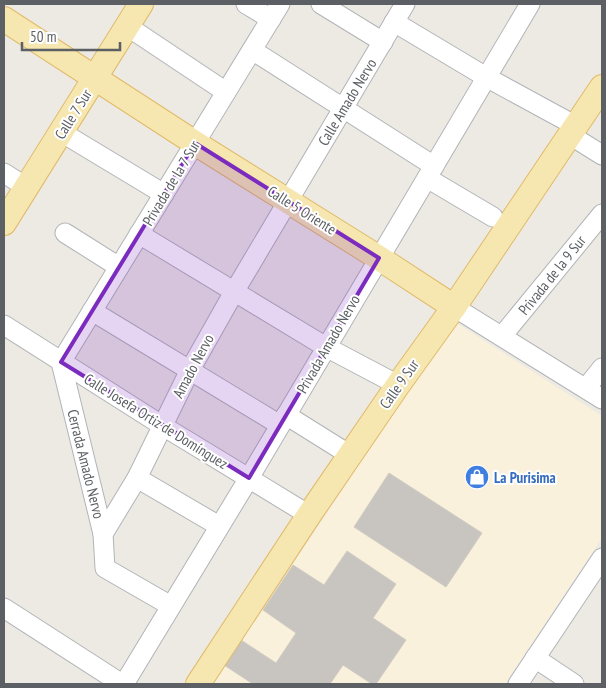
<svg xmlns="http://www.w3.org/2000/svg" width="606" height="688" viewBox="0 0 606 688" font-family="'PT Sans Narrow',sans-serif">
<rect width="100%" height="100%" fill="#edeae4"/>
<path fill="#faf1dc" d="M455 322 602 416V538L505 684H212Z"/>
<g fill="#c8c5c0" stroke="#d0ccc3">
<path d="M389 473 482 533 446 587 354 527Z"/>
<path d="M347 551 396 584 373 618 406 640 376 684H372L343 665 330 684H253L224 665 241 640 276 663 296 633 263 610 293 565 324 585Z"/>
</g>
<g fill="none" stroke-linecap="round" stroke-linejoin="round">
<g stroke="#b1b4b7" stroke-width="21">
<g id="minor">
<path d="M246 4 271 19"/>
<path d="M321 4 383 42"/>
<path d="M394 22 486 77 576 126"/>
<path d="M127 26 226 92"/>
<path d="M252 50 434 166"/>
<path d="M61 132 164 194"/>
<path d="M570 135 602 155"/>
<path d="M4 173 26 187"/>
<path d="M427 178 493 217"/>
<path d="M65 233 119 267"/>
<path d="M139 234 326 347 398 385"/>
<path d="M454 307 602 399"/>
<path d="M92 311 280 425"/>
<path d="M4 325 163 426 309 515"/>
<path d="M502 336 602 214"/>
<path d="M586 388 602 368"/>
<path d="M286 415 350 455"/>
<path d="M137 478 219 526"/>
<path d="M103 534 137 478 190 370 234 292 405 4"/>
<path d="M171 606 105 568 103 534 61 362 280 4"/>
<path d="M4 608 122 684"/>
<path d="M535 658 574 684"/>
<path d="M124 684 249 478 530 4"/>
<path d="M518 684 602 558"/>
</g>
</g>
<g stroke="#e1ba68" stroke-width="26">
<g id="major">
<path d="M4 19 195 143 379 258 454 307"/>
<path d="M4 223 141 4"/>
<path d="M198 684 309 515 398 385 454 307 602 87"/>
</g>
</g>
<use href="#minor" stroke="#fff" stroke-width="19"/>
<use href="#major" stroke="#f6e7b0" stroke-width="24"/>
</g>
<path fill="#7b2cbf" fill-opacity="0.2" stroke="#7b2cbf" stroke-width="4" stroke-linejoin="round" d="M195 143 379 258 249 478 61 362Z"/>
<defs>
<g id="shop-disc" transform="scale(1.25)"><circle r="9.5" fill="#3f7fe0" stroke="#fff"/><path d="M-5-2.5h2.3a2.7 3.5 0 0 1 5.4 0H5L5.5 6h-11ZM-1.5-2.5h3a1.5 2.3 0 0 0-3 0Z" fill="#fff"/></g>
</defs>
<g fill-rule="evenodd">
<use href="#shop-disc" x="477" y="477"/>
</g>
<g text-anchor="middle" dominant-baseline="central" stroke-width="4" stroke-linejoin="round" paint-order="stroke">
<g font-size="15" fill="#5c5f63" stroke="#fff">
<text transform="translate(347 102) rotate(-59)">Calle Amado Nervo</text>
<text transform="translate(73 114) rotate(-58)">Calle 7 Sur</text>
<text transform="translate(171 183) rotate(-59)">Privada de la 7 Sur</text>
<text transform="translate(302 210) rotate(32)">Calle 5 Oriente</text>
<text transform="translate(552 275) rotate(-51)">Privada de la 9 Sur</text>
<text transform="translate(328 344) rotate(-60)">Privada Amado Nervo</text>
<text transform="translate(193 366) rotate(-62)">Amado Nervo</text>
<text transform="translate(399 384) rotate(-55)">Calle 9 Sur</text>
<text transform="translate(156 421) rotate(32)">Calle Josefa Ortiz de Domínguez</text>
<text transform="translate(86 464) rotate(76)">Cerrada Amado Nervo</text>
</g>
<g font-size="15" font-weight="bold" fill="#366cbe" stroke="#fff" text-anchor="start">
<text x="494" y="477">La Purisima</text>
</g>
</g>
<rect width="606" height="688" fill="none" stroke="#5c5f63" stroke-width="10"/>
<path d="M22 42v8h98v-8" fill="none" stroke="#5c5f63" stroke-width="2.5"/>
<text x="30" y="42" font-size="15" fill="#5c5f63" stroke="#ffffff" stroke-width="4" paint-order="stroke">50 m</text>
</svg>
